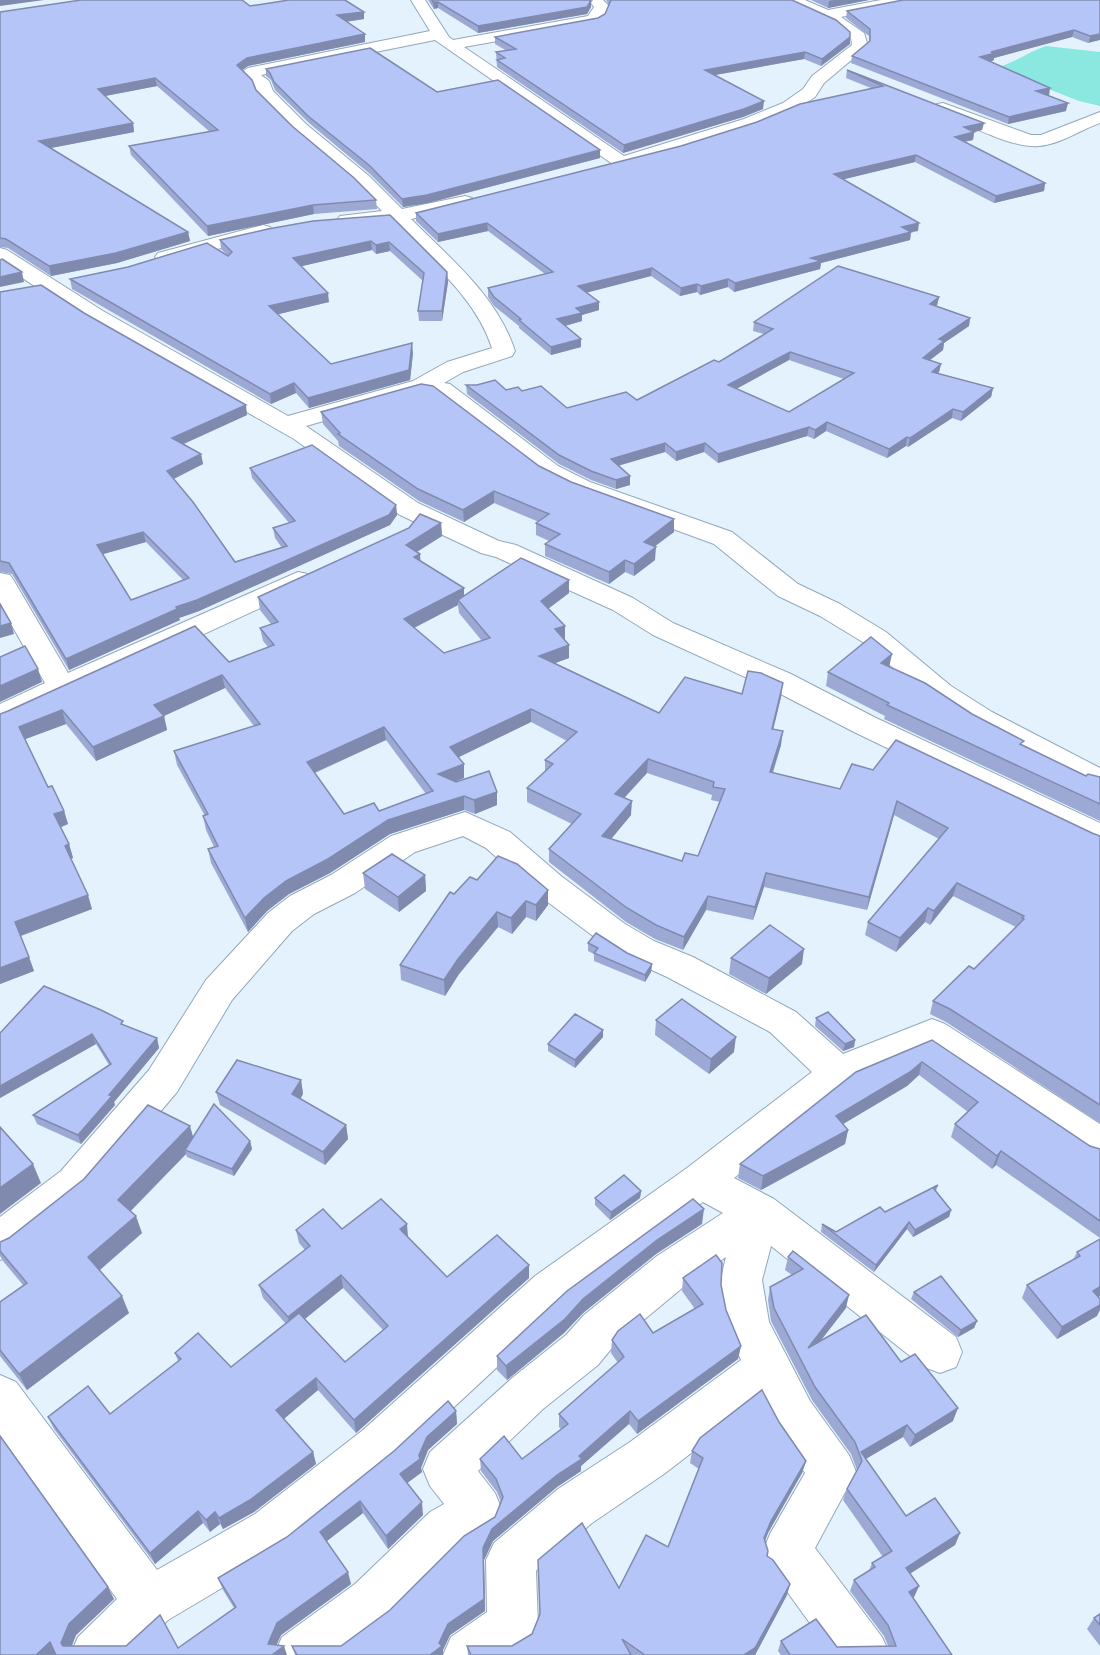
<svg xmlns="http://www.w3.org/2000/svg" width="1100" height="1655" viewBox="0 0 1100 1655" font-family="'Asap Condensed',sans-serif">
<rect width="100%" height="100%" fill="#e4f2fd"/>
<path fill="#8ae8e1" d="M1046 46 1100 52V106L1079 101 995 68C1015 63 1028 52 1046 46Z"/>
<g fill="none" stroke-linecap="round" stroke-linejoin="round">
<g stroke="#92a8ba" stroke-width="2">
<g id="minor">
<path d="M411 0H425L449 37 453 40 588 16 594 7 591 3 593 0H603L609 6 603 20 597 23 464 47 624 156 744 119 783 103 803 89 812 76 852 45 851 38 836 25 788 3 786 0H805L828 10 881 0H911L904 4 841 17 864 33 868 46 824 83 815 97 795 111 756 127 620 166 614 165 435 40 261 75 269 81 273 91 307 125 369 176 402 209 465 196 472 198 475 202 472 206 411 219C451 259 497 296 515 351L512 356 463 372 444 383 450 384 558 466 590 482 732 532 798 584 840 604 886 632 951 686 992 712 1100 768V792L1089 789 970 726 929 700 866 644 820 616 778 596 714 544 572 492 540 476 435 395 422 393 306 426 418 503 499 541 516 545 633 598 673 623 791 674 876 718 1100 823V849L1088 845 854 732 769 688 653 635 613 610 496 557 481 553 400 515 294 439 87 321 0 263V248L7 250 103 311 288 416 413 381 447 362 492 348C476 297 428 260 392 222L347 226 340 224 337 220 340 216 382 211 355 184 295 133 259 97 255 87 240 73 248 68 430 31Z"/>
<path d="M943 103 1031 135H1041L1100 112V123C1080 130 1061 144 1039 146 1012 149 963 122 937 112L934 108 937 104Z"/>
<path d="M263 225 270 227 273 231 270 235 165 263 158 261 155 257 158 253Z"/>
<path d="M298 572 308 574 312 580 308 586 11 723 0 726V704L45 683 0 605V573L10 575 14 581 68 673Z"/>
<path d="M465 812 510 832 561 876 625 924 654 941 693 957 796 1012 843 1054 932 1019 945 1024 1100 1124V1162L1086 1157 929 1051 852 1084 734 1178 774 1199 956 1337 962 1352 956 1367 940 1373 924 1367 771 1246 762 1280 769 1322 810 1401 849 1455 856 1472 815 1548 882 1637 890 1655H833L770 1568 763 1551 770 1534 805 1473 778 1433 760 1400 664 1474 592 1523 536 1571 538 1625 531 1643 513 1655H443L451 1637 487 1612 486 1560 494 1543 558 1489 630 1442 741 1360C725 1323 714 1299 726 1257L687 1284 616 1343 598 1365 543 1409 478 1471 495 1493 502 1510 495 1527 464 1546 391 1620 343 1655H274L282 1637 355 1584 430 1512 444 1504 430 1486 423 1469 430 1452 511 1379 566 1335 584 1315 657 1256 723 1213 703 1202 565 1304 395 1462 289 1548 168 1620 132 1655H70L78 1637 117 1599 0 1435V1375L16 1382 157 1570 255 1514 363 1430 535 1276 687 1168 812 1072 770 1032 667 977 628 959 601 942 537 894 486 848 463 836 415 852 355 893 314 914 292 931 232 1000 177 1092 89 1195 15 1254 0 1260V1217L61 1171 149 1070 206 980 268 913 290 896 331 875 391 836Z"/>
</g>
</g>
<use href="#minor" fill="#fff" fill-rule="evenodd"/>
</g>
<g fill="#9da9d5" fill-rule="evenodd">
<path d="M428 0H591V7L587 14 478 33 438 8 434 9Z"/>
<path d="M606 0H792L850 37V44L821 66 804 59 715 75 763 109 743 117 623 153 497 67 496 52 507 51 495 44V37L598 18 605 14 609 5Z"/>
<path d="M811 0H869L828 8Z"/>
<path d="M1100 0 1088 43 1072 37 994 58V60L990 62 1049 96H1048L1066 111 1008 124 851 63 852 56 869 42V36L846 18 847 11Z"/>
<path d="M250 6 364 12V19L346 22 365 34V42L248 66 242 70 256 90 292 126 376 200 377 209 314 214 208 236 131 155 129 146 210 132 157 86 105 96 133 123 134 132 50 148 188 232 190 241 117 263 51 276 8 248 0 247V12Z"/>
<path d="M266 69 437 92 600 150V158L428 203 403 207 370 174 309 123 275 90 271 80 266 76Z"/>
<path d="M847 70 982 130 974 132 973 140 964 142 1045 183 1044 191 994 203 915 162 843 179 918 231 911 232 910 240 821 263 820 269 734 292 728 287 700 295 697 292 680 296 651 276 586 292 599 310 582 315V321L565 326 581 347 551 355 519 328V326L494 306 488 297V288L545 274 488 231 438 242 416 221V213L681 146 871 88 846 78Z"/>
<path d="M390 215 447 272 448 282 442 321H419L418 311 423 281 390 251 376 254 372 250 301 266 329 302 278 314 331 364 413 353 410 380 309 408 296 393 271 404 72 289 70 279 128 267 228 256 221 249 220 240Z"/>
<path d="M0 292 84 313 247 415 184 444 201 454 203 464 174 479 235 562 282 548 275 538 273 528 289 523 252 478 250 468 396 505 397 515 390 525 199 611 179 618 180 620 69 670 12 574 0 572ZM146 542 183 580 131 600 103 554Z"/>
<path d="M939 297 937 306 970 318 969 326 944 343 943 350 930 360 941 364 939 372 938 373 993 388 991 397 961 421 952 418 908 447 906 446 887 458 826 431 814 439 807 436 718 463 704 452 676 461 665 452 619 465 630 476V485L616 489 591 480 559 464 467 394 466 385 522 391 567 408 637 400 719 362 764 334 753 331 754 322ZM789 360 844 379 789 412 736 389Z"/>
<path d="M321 412 539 466 571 482 674 519V532L654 547 655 560 634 576 625 572 609 584 545 556V544L549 541 536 535V523L539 522 494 503 464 522 419 501 339 446 338 441 323 424Z"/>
<path d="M441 523 442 536 417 552 420 561 464 588V596L569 593 548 609 565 626V639H564L569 658 555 663 659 713 742 694 781 697 773 729 781 745 773 773 840 789 1100 836V1123L946 1022 930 1014 933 1001 974 969 1016 927 953 896 930 925 925 922 896 952 865 935 868 922 939 839 894 815 867 910 764 887 753 920 706 910 683 950 655 939 626 922 549 862V849L572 824 527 802V788L545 771V760L567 741 531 722 458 757 464 778 454 782 497 792V805L475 814 464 810 390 834 330 873 289 894 267 911 248 932 211 863 208 849 214 847 206 830 203 816H205L177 765 174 751 254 726 225 688 164 716 167 730 96 761 66 724 25 739 48 787 64 811 68 824 61 827 69 844 73 858 71 859 92 909 21 936 34 971 0 984V714L229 662 268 647 263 641 260 628 271 624 260 610 258 597ZM458 605 459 613 482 641 444 653 414 628ZM386 740 426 794 379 811 344 814 315 773ZM647 773 712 795 711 800 720 802 698 856 682 861 611 839 631 815 624 798Z"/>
<path d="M890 667 972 714 1023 745 1086 776 1100 777V821L884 719 885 716 826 686 828 672Z"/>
<path d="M363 873 425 875 426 891 399 912 365 889Z"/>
<path d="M477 880 548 890V905L536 921 526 917 512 934 498 927 459 974 445 996 401 980 400 965 454 894Z"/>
<path d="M588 943 627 953 652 964 651 972 645 982 594 961V954L588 951Z"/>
<path d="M731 958 802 964 766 994 729 974Z"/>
<path d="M816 1018 855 1040 854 1047 843 1051 815 1026Z"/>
<path d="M656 1020 734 1052 709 1074 655 1035Z"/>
<path d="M125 1025 157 1038 159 1048 114 1102 115 1105 81 1144 37 1124 33 1115 109 1065 96 1044 0 1098V1033Z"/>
<path d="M603 1030V1037L575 1068 548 1051V1044Z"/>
<path d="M932 1040 1090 1146 1100 1149V1238L996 1165 992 1169 951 1137 955 1124 968 1112 919 1075 907 1086 843 1124 848 1130 845 1144 761 1190 738 1178 740 1164Z"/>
<path d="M301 1080 303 1094 300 1099 346 1125 348 1139 325 1165 220 1105 216 1092Z"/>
<path d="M193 1136 250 1141 252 1149 234 1176 187 1157 186 1154 130 1211 142 1233 100 1270 129 1313 27 1390 0 1356V1302L23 1285 3 1261 0 1256V1242L9 1238Z"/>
<path d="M938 1185 936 1191 951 1210 949 1217 913 1237 907 1229 874 1272 821 1232 822 1224 836 1232 885 1212Z"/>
<path d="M641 1191 640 1198 610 1220 595 1205V1198Z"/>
<path d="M702 1224 656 1254 583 1313 564 1333 507 1380 497 1370V1356Z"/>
<path d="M342 1229 408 1237 447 1277 529 1265V1278L356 1433 318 1390 284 1419 313 1452 316 1464 254 1512 223 1529 220 1524 210 1532 203 1523 155 1564 54 1429 48 1417 110 1414 178 1361 175 1353 231 1367 286 1324 263 1298 259 1285 305 1250 299 1243 296 1230ZM343 1288 383 1330 345 1362 305 1319Z"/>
<path d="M1100 1239V1296L1098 1297 1097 1316 1057 1339 1022 1298 1027 1285 1073 1260 1077 1252Z"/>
<path d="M793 1251 846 1308 820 1341 901 1362 953 1421 910 1447 903 1437 866 1459 906 1516 960 1533 955 1545 910 1574 919 1586 914 1597 913 1598 952 1655H781L778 1651 781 1641 837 1647 888 1646 884 1636 850 1591 854 1580 869 1571 872 1563 883 1557 843 1500 847 1489 857 1470 851 1454 812 1400 771 1321 768 1300 770 1287 792 1275 785 1270 788 1257Z"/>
<path d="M683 1278 721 1285 726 1310 741 1346 738 1359 637 1434 629 1424 581 1466V1471L557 1487 493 1541 484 1560 485 1611 450 1635 443 1650V1655H295L292 1646H341L390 1610 495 1517 501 1502 497 1492 481 1471 480 1459H522L561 1429 559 1427V1414L618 1363 611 1353 612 1340 653 1333 695 1309 682 1291Z"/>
<path d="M914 1292 977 1321 974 1328 958 1337 911 1299Z"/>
<path d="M456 1411 457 1424 428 1450 421 1468 422 1472 407 1483 423 1515 388 1549 363 1513 327 1541 351 1584 281 1635 276 1645 56 1655H0L114 1599 76 1635 72 1646 178 1648 234 1608 223 1590 218 1578 287 1537Z"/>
<path d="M779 1422 806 1461 802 1473 768 1533 765 1541 767 1556 790 1584 787 1595 755 1655H468L467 1646H512L619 1588 668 1547 699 1469 690 1463 692 1451Z"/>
<path d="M1100 1614V1646L1087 1629 1094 1618Z"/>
</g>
<g fill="#7f8aae">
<path d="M0 0H44L0 6Z"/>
<path d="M591 0V7L587 14 478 33V26Z"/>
<path d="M834 0H869L828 8 829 1Z"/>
<path d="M433 2H438V8L434 9Z"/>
<path d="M364 12V19L337 23V15Z"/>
<path d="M1074 30 1072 37 994 58V60L979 65 980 57 991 52Z"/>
<path d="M365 34V42L248 66 238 73 237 65 247 58Z"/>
<path d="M1100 34V40L1088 43 1090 36Z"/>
<path d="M850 37V44L821 66 822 59Z"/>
<path d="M805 52 804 59 704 77 705 70Z"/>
<path d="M155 78 157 86 100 97 98 89Z"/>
<path d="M1050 88 1049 96 1034 99 1036 91Z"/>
<path d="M764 101 763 109 743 117 623 153 624 145Z"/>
<path d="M1068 103 1066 111 1008 124 1009 117Z"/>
<path d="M133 123 134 132 41 150 39 141Z"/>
<path d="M984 123 982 130 963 135 964 127Z"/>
<path d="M974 132 973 140 953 144 955 137Z"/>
<path d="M600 150V158L428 203 403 207 402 199Z"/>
<path d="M916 155 915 162 833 182 834 174Z"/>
<path d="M1045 183 1044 191 994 203 996 196Z"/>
<path d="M313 205 314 214 208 236 207 226Z"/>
<path d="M487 223 488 231 438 242V234Z"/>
<path d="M919 223 918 231 911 232 910 240 821 263 820 269 734 292 735 283 902 227Z"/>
<path d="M188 232 190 241 117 263 51 276 49 266Z"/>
<path d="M371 241 372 250 294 268 293 258Z"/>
<path d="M389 242 390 251 376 254V245Z"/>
<path d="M652 268 651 276 578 295V286Z"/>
<path d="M22 272 24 282 0 287V277Z"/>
<path d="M447 272 448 282 442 321V311Z"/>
<path d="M728 279V287L700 295 701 286Z"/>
<path d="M697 284V292L680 296 681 288Z"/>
<path d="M328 293 329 302 271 316 269 306Z"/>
<path d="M939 297 937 305 929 312 930 304Z"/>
<path d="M599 302V310L582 315V321L557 328V319L576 308Z"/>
<path d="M970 318 969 326 944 343 943 350 921 367 923 358 939 339Z"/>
<path d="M581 339V347L551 355V347Z"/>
<path d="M412 343 413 353 410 380 309 408 308 398Z"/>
<path d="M790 352 789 360 727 394 728 385Z"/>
<path d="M941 364 939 372 931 380 932 372Z"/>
<path d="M294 383 296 393 271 404 270 394Z"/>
<path d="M993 388 991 397 961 421 963 412Z"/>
<path d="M246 405 247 415 174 448 172 438Z"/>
<path d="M953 409 952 418 908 447 910 438Z"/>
<path d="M827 422 826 431 814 439 815 430Z"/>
<path d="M809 427 807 436 718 463V454Z"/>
<path d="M907 437 906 446 887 458 889 449Z"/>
<path d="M665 443V452L611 468V459Z"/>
<path d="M705 443 704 452 676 461V452Z"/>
<path d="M201 454 203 464 169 481 167 471Z"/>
<path d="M630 476V485L616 489V480Z"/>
<path d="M494 491V503L464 522 463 510Z"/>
<path d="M396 505 397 515 390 525 199 611 179 618 180 620 69 670 66 659Z"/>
<path d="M674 519V532L643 555 644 542Z"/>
<path d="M441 523 442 536 407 558 406 545Z"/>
<path d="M143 532 146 542 100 555 97 545Z"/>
<path d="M656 547 655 560 634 576V564Z"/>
<path d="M420 554 421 567 414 557Z"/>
<path d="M625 560V572L609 584V572Z"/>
<path d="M569 580V593L541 614V601Z"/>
<path d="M464 588V602L458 600V605L406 632 404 619Z"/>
<path d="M11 623 14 634 0 638V626Z"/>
<path d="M565 626V639L555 643V629Z"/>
<path d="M569 645V658L539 669V656Z"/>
<path d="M892 654 889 668 881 663Z"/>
<path d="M38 669 42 682 0 702V686Z"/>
<path d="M222 675 225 688 157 719 154 705Z"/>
<path d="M783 683 781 697 770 743 772 729Z"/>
<path d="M531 709V722L451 761 450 747Z"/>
<path d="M62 710 66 724 23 740 19 727Z"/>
<path d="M164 716 167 730 96 761 93 747Z"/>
<path d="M384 727 386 740 309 775 307 762Z"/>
<path d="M783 731 781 745 768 786 770 772Z"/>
<path d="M648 759 647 773 615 808V794Z"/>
<path d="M464 764V778L439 788 438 774Z"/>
<path d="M497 792V805L475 814 474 800Z"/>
<path d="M464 796V810L390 834 330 873 289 894 267 911 248 932 245 918 264 898 286 881 388 820Z"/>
<path d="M632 801 631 815 602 850V836Z"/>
<path d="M897 801 894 815 867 910 869 897Z"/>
<path d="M64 811 68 824 59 828 54 814Z"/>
<path d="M69 844 73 858 69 859 65 846Z"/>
<path d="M766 873 764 887 753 920 755 907Z"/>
<path d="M425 875 426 891 399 912 398 897Z"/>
<path d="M957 883 953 896 930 925 934 911Z"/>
<path d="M548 890V905L536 921V905Z"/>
<path d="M88 895 92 909 20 936 15 922Z"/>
<path d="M708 896 706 910 683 950 684 937Z"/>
<path d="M526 901V917L512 934 511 918Z"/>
<path d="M928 908 925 922 896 952 900 938Z"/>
<path d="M497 912 498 927 459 974 445 996 444 980 458 959Z"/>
<path d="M804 949 802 964 766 994 769 978Z"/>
<path d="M29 957 34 971 0 984V968Z"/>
<path d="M652 964 651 972 645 982V975Z"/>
<path d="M603 1030V1037L575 1068V1060Z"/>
<path d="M92 1034 96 1044 0 1098V1086Z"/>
<path d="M736 1037 734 1052 709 1074 711 1059Z"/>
<path d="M157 1038 159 1048 114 1102 115 1105 81 1144 78 1135 109 1095Z"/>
<path d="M855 1040 854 1047 843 1051 845 1044Z"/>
<path d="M922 1062 919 1075 907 1086 833 1130 836 1116Z"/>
<path d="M301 1080 303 1094 295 1108 292 1094Z"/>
<path d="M346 1125 348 1139 325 1165 323 1152Z"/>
<path d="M190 1126 195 1143 185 1150 186 1154 124 1218 118 1200Z"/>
<path d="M848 1130 845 1144 761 1190 763 1176Z"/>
<path d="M250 1141 252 1149 234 1176 232 1169Z"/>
<path d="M1001 1151 996 1165 992 1169 997 1156Z"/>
<path d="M33 1164 41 1183 0 1214V1188Z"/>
<path d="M641 1191 640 1198 610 1220 611 1212Z"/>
<path d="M704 1209 702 1224 656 1254 583 1313 564 1333 507 1380 506 1366 583 1299 657 1240Z"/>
<path d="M951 1210 949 1217 913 1237 915 1230Z"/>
<path d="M136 1216 142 1233 95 1274 88 1257Z"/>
<path d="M909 1222 907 1229 874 1272 876 1265Z"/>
<path d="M407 1224 408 1237 400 1229Z"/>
<path d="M529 1265V1278L356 1433 354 1420Z"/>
<path d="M341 1275 343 1288 291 1330 288 1317Z"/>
<path d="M1100 1287V1296L1087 1304 1093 1291Z"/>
<path d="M849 1295 846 1308 805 1361 808 1348Z"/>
<path d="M122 1296 129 1313 27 1390 19 1374Z"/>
<path d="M1100 1305V1310L1097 1316 1057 1339 1062 1327Z"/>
<path d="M977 1321 974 1328 958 1337 961 1330Z"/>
<path d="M741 1346 738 1359 637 1434 638 1421Z"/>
<path d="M316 1378 318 1390 280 1422 276 1410Z"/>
<path d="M958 1408 953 1421 910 1447 915 1435Z"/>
<path d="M456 1411 457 1424 428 1450 421 1468 422 1472 402 1487 400 1474 419 1455 427 1437Z"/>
<path d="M630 1411 629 1424 581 1466V1471L557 1487 493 1541 484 1560 485 1611 450 1635 443 1650V1655H430L439 1643 492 1529 579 1456Z"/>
<path d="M907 1425 903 1437 862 1461 861 1452Z"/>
<path d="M313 1452 316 1464 254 1512 223 1529 219 1518Z"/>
<path d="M806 1461 802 1473 768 1533 761 1550 764 1538 771 1521Z"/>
<path d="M360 1501 363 1513 323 1544 320 1532Z"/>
<path d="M422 1502 423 1515 388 1549 386 1536Z"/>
<path d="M198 1511 203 1523 155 1564 150 1553Z"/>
<path d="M215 1512 220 1524 210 1532 206 1520Z"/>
<path d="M960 1533 955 1545 901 1579 906 1568Z"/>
<path d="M348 1572 351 1584 281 1635 272 1655 284 1646 287 1655H272L268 1644 277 1623Z"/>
<path d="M790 1584 787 1595 755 1655H744Z"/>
<path d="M919 1586 914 1597 904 1603 909 1592Z"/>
<path d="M108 1587 114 1599 76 1635 68 1654 61 1643 69 1624Z"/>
<path d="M50 1642 57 1653 56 1655H36Z"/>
</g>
<g fill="#b6c5f8" stroke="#7f8aae" stroke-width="1.5" fill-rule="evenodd">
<path d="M81 0H242L250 6 289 0H345L364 12 337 15 365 34 247 58 237 65 252 80 256 90 292 126 353 177 376 200 313 205 207 226 129 146 218 130 155 78 98 89 133 123 39 141 188 232 116 253 49 266 6 239 0 238V12Z"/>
<path d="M432 0H591L587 7 478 26 438 2H433Z"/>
<path d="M611 0H792L836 20 850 32V37L822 59 805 52 705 70 764 101 744 109 624 145 497 60 505 58 496 52 516 49 495 37 598 18 605 14Z"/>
<path d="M903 0H1100V34L1090 36 1074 30 991 52 995 53 980 57 1050 88 1036 91 1068 103 1009 117 852 56 870 41V29L847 11Z"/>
<path d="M370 48 437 92 498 80 600 150 427 195 402 199 370 166 308 116 274 82 270 73 266 69Z"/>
<path d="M847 70 984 123 964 127 974 132 955 137 1045 183 996 196 916 155 834 174 919 223 902 227 911 232 811 258 821 261 735 283 728 279 701 286 697 284 681 288 652 268 578 286 599 302 576 308 582 313 557 319 581 339 551 347 519 320 521 319 494 297 488 288 553 272 487 223 438 234 416 213 681 146 757 122 800 104 883 86Z"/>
<path d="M390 215 447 272 442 311H418L424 273 389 242 376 245 371 241 293 258 328 293 269 306 331 364 412 343 409 370 308 398 294 383 270 394 70 279 128 267 207 243 228 256 232 252 220 240 268 229 313 221Z"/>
<path d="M2 259 22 272 0 277V260Z"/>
<path d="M838 266 939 297 930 304 970 318 939 339 944 341 923 358 941 364 932 372 993 388 963 412 953 409 910 438 907 437 889 449 827 422 815 430 809 427 718 454 705 443 676 452 665 443 611 459 630 476 616 480 591 471 559 455 466 385H477L495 380 506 390 518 387 522 391 541 386 567 408 626 392 637 400 714 360 719 362 773 329 754 322ZM790 352 854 373 789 412 728 385Z"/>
<path d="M41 285 84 313 246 405 172 438 201 454 167 471 193 502 235 562 287 546 273 528 295 521 250 468 312 445 396 505 389 515 197 600 176 607 177 609 66 659 9 563 0 561V292ZM143 532 189 578 131 600 97 545Z"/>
<path d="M421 384 433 386 539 466 571 482 674 519 644 542 656 547 634 564 625 560 609 572 545 544 560 534 536 523 549 514 494 491 463 510 418 489 338 434 340 433 321 412Z"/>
<path d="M420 514 441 523 406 545 420 554 414 557 464 588 404 619 444 653 490 638 458 600 521 558 569 580 541 601 565 626 555 629 569 645 539 656 659 713 685 677 742 694 748 671 761 673 783 683 772 729 783 731 770 772 840 789 852 764 873 770 896 740 1092 833 1100 836V1105L950 1009 933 1001 969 966 974 969 1024 919 1022 918 1024 916 957 883 934 911 928 908 900 938 868 922 948 828 897 801 869 897 766 873 755 907 708 896 684 937 656 925 627 908 549 849 581 814 527 788 553 764 545 760 577 732 531 709 450 747 464 764 438 774 456 782 489 771 497 792 474 800 464 796 388 820 328 859 286 881 264 898 245 918 208 849 218 846 203 816 208 814 174 751 260 724 222 675 154 705 164 716 93 747 62 710 19 727 48 787 52 786 64 811 54 814 69 844 65 846 88 895 15 922 29 957 0 968V714L8 711 195 626 229 662 274 645 260 628 278 622 258 597 409 528ZM384 727 433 791 379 811 374 803 344 814 307 762ZM648 759 714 782 713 787 725 789 698 856 685 853 682 861 602 836 632 801 615 794Z"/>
<path d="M0 604 11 623 0 626Z"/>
<path d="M871 637 892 654 881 663 925 683 972 714 1024 741 1020 744 1086 776 1088 774 1100 777V804L887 705 889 703 828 672Z"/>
<path d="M25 646 38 669 0 686V657Z"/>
<path d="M392 854 425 875 398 897 363 873Z"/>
<path d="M498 856 517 864 548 890 536 905 526 901 511 918 497 912 458 959 444 980 400 965 450 892 454 894 470 877 477 880Z"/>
<path d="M770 925 804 949 769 978 731 958Z"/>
<path d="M596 933 627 953 652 964 645 975 594 953 598 948 588 943Z"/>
<path d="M44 986 101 1010 123 1021 121 1024 157 1038 109 1095 112 1096 78 1135 33 1115 111 1064 92 1034 0 1086V1033Z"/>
<path d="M682 999 736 1037 711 1059 656 1020Z"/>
<path d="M828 1012 855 1040 845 1044 816 1018Z"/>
<path d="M575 1014 603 1030 575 1060 548 1044Z"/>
<path d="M932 1040 1090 1146 1100 1149V1221L1001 1151 997 1156 955 1124 978 1102 922 1062 910 1072 836 1116 848 1130 763 1176 740 1164 856 1072Z"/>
<path d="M237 1060 301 1080 292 1094 346 1125 323 1152 216 1092Z"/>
<path d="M214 1104 250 1141 232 1169 185 1150Z"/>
<path d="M148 1105 190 1126 118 1200 136 1216 88 1257 122 1296 19 1374 0 1350V1302L27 1283 0 1251V1242L9 1238 84 1179Z"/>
<path d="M0 1127 33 1164 0 1188Z"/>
<path d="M624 1175 641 1191 611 1212 595 1198Z"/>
<path d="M938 1185 934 1189 951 1210 915 1230 909 1222 876 1265 822 1224 836 1232 880 1207 885 1212Z"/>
<path d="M381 1199 407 1224 400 1229 447 1277 497 1235 529 1265 354 1420 316 1378 276 1410 313 1452 250 1500 219 1518 215 1512 206 1520 198 1511 150 1553 48 1417 88 1386 110 1414 181 1359 175 1353 198 1333 231 1367 299 1313 345 1362 388 1326 341 1275 288 1317 259 1285 310 1246 296 1230 323 1209 342 1229Z"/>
<path d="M693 1199 704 1209 657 1240 583 1299 565 1319 506 1366 497 1356 567 1291Z"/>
<path d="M1100 1239V1287L1093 1291 1100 1299V1305L1062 1327 1027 1285 1080 1256 1077 1252Z"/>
<path d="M793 1251 849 1295 808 1348 866 1315 901 1362 915 1354 958 1408 915 1435 907 1425 861 1452 906 1516 935 1498 960 1533 906 1568 919 1586 909 1592 952 1655H790L781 1641 816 1619 837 1647 896 1646 888 1625 854 1580 875 1567 872 1563 892 1551 847 1489 862 1461 855 1442 815 1387 774 1308 770 1287 803 1269 788 1257Z"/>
<path d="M716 1255 722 1263 721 1285 726 1310 741 1346 638 1421 630 1411 579 1456 582 1459 557 1475 492 1529 483 1548 484 1599 448 1624 439 1643 442 1646 430 1655H297L292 1646H341L390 1610 464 1536 495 1517 503 1497 496 1479 480 1459 504 1436 522 1459 568 1424 559 1414 624 1357 612 1340 618 1331 640 1314 653 1333 703 1304 683 1278Z"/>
<path d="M941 1276 977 1321 961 1330 914 1292Z"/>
<path d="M762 1390 779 1422 806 1461 771 1521 764 1538 768 1551 767 1556 773 1560 790 1584 755 1648 744 1655H645L622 1639 631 1655H471L467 1646H512L532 1634 540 1614 538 1560 582 1523 619 1588 646 1535 668 1547 703 1458 692 1451 700 1438Z"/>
<path d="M448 1401 456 1411 427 1437 419 1455 420 1459 400 1474 422 1502 386 1536 360 1501 320 1532 348 1572 277 1623 268 1644 284 1646 272 1655H56L50 1642 36 1655H0V1436L108 1587 69 1624 61 1643 63 1646H126L160 1615 178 1648 236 1607 218 1578 287 1537 394 1451Z"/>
<path d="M1100 1614V1625L1094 1618Z"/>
</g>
</svg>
